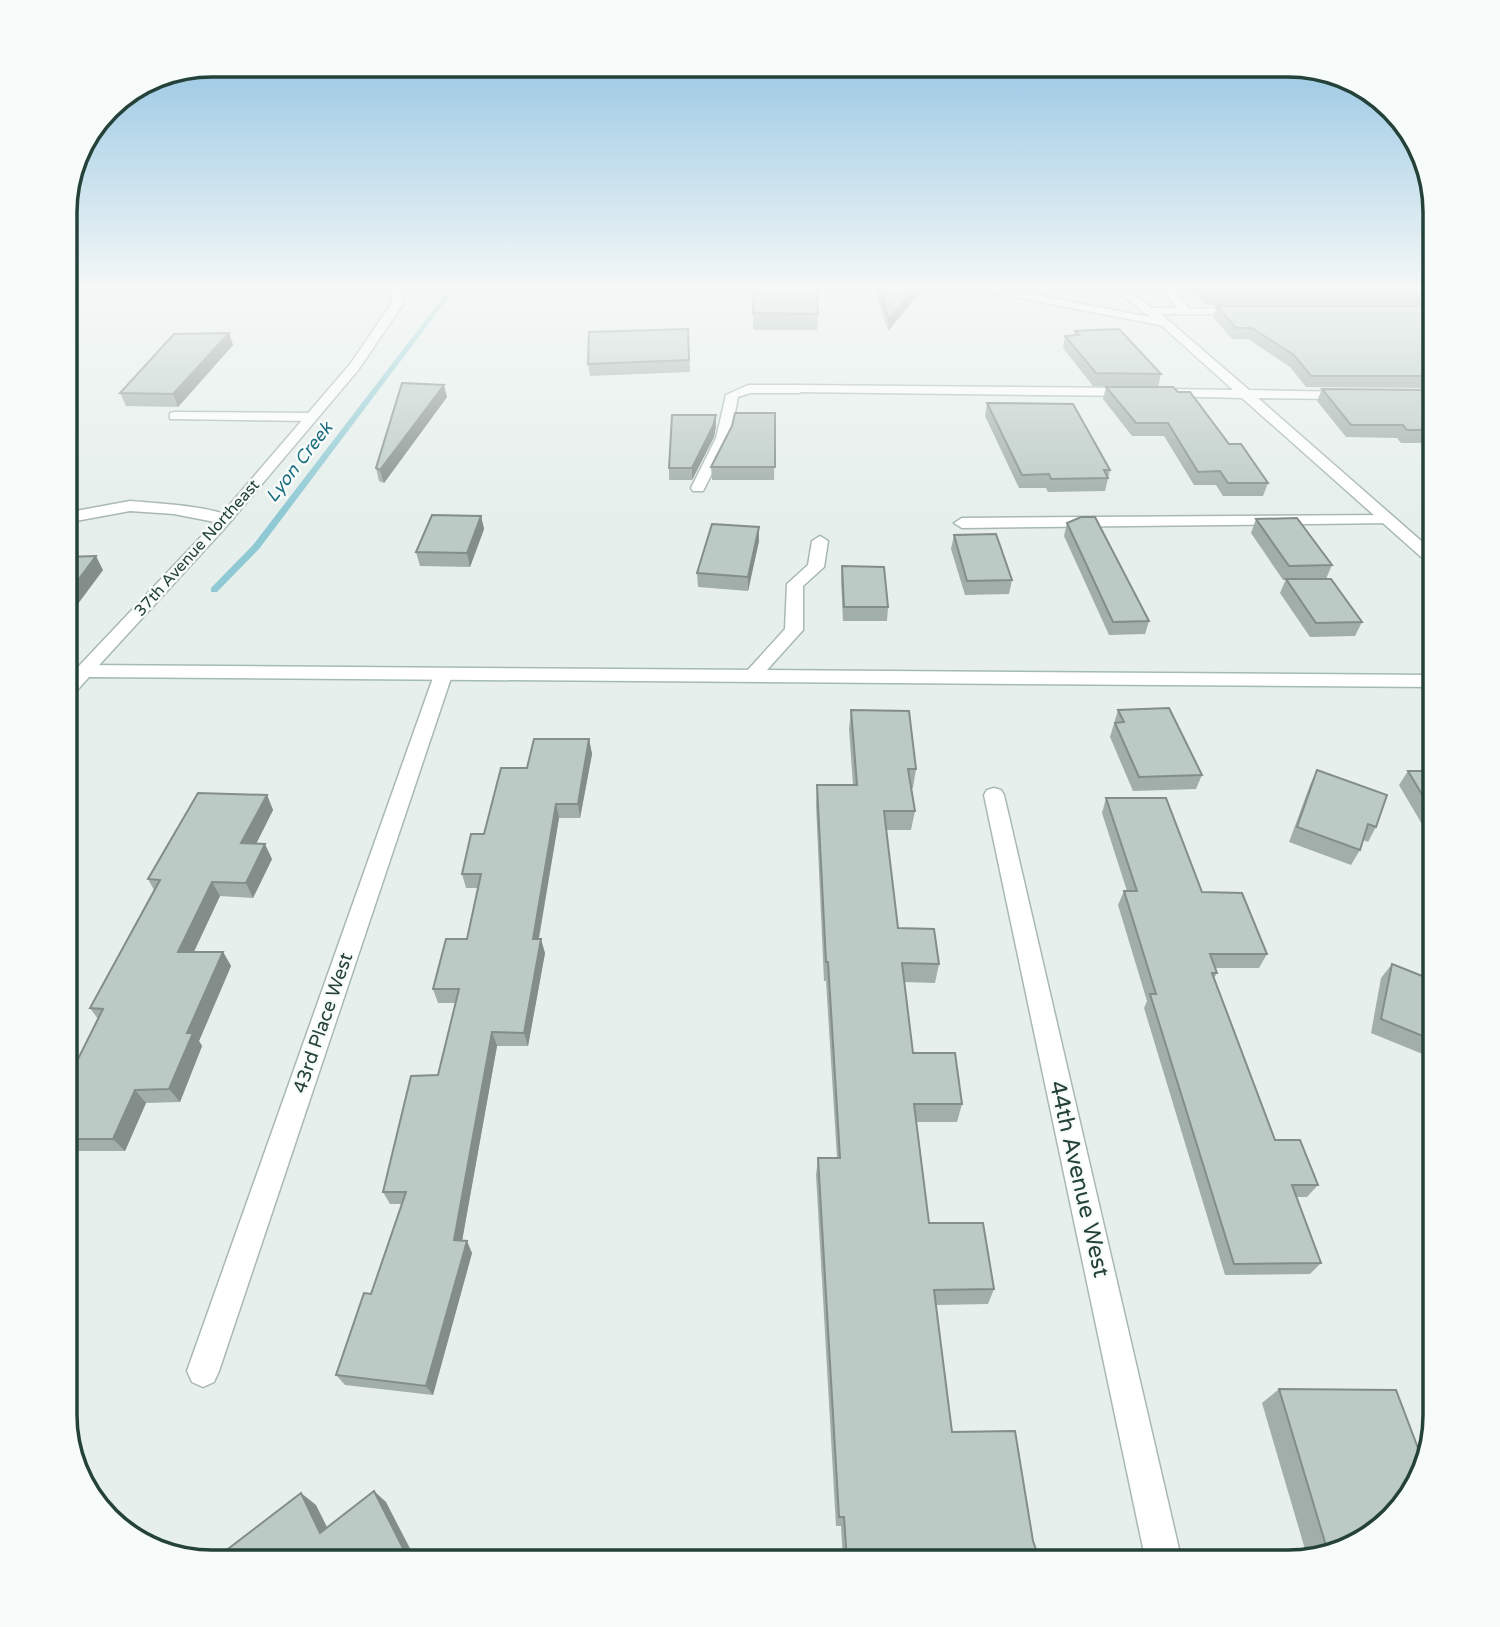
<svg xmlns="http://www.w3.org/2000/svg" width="1500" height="1627" viewBox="0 0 1500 1627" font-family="'Varela Round',sans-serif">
<rect width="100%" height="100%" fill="#e6efeb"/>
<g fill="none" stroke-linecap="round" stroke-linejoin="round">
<path fill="#8ec9d4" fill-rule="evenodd" d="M455 285H461L448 298 259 549 217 592H211V588L253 545 444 296Z"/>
<g stroke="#a8b8b2" stroke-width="3">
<g id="service">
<path d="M541 285H554L560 289 555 292Z"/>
<path d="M963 285H984L1165 320 1171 323 1165 326 968 288Z"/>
<path d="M1163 285H1171L1191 311 1189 313H1181L1162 287Z"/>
<path d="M748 385H799L805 389 799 393H750L738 397 730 438 703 491H693L691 488 716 438 726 395Z"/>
<path d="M175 412 311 413 318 417 311 421 170 419V413Z"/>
<path d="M130 501C151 503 219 506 233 519L225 524 174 514 130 511 65 523V513Z"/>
<path d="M1387 515 1392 517 1395 520 1392 523 962 528 954 523 962 518Z"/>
<path d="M820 536 828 541 824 567 803 586V630L758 680H746L743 676 746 672 785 629 787 584 808 565 812 541Z"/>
</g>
</g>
<g stroke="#a8b8b2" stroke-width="3">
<g id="minor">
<path d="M1108 285H1120L1151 308 1248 309 1250 311 1244 314H1161L1249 390 1351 392 1352 395 1346 399 1258 398 1435 553V566L1429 564 1242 398 1160 396V390L1165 389 1233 390 1161 325Z"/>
<path d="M799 385 1132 388 1138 392 1132 396 794 392 793 389Z"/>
<path d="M443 669 452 675 219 1371 214 1382 203 1387 192 1382 187 1371 434 675Z"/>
<path d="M994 788 1001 790 1004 795 1182 1562H1146L984 795 987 790Z"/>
</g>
</g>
<g stroke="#a8b8b2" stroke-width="3">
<path id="tertiary" d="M393 285H403V304L359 369 224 529 90 675H78L75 671 78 667 214 523 351 363 391 304Z"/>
</g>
<g stroke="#a4bbb3" stroke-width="3">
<path id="secondary" d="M84 665 1435 675V687L89 677 72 696 65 698V681L78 667Z"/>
</g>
<use href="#service" fill="#fff" fill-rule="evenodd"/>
<use href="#minor" fill="#fff" fill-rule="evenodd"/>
<use href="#tertiary" fill="#fff" fill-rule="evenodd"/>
<use href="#secondary" fill="#fff" fill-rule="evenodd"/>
</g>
<g fill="#a1aea9">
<path d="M754 285 818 314 817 330H753Z"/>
<path d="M874 285H926L888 331Z"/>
<path d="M1187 285H1435V388L1306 387 1290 367 1248 339H1232L1213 317 1217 306H1262L1204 305Z"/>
<path d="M688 329 690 372 590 376 588 364Z"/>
<path d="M1075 331 1161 374 1158 387 1093 386 1063 348 1065 336 1074 335Z"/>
<path d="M229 333 233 345 178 407 126 406 120 393Z"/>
<path d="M1106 387 1229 444 1268 483 1263 496H1223L1216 485H1194L1164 436H1132L1103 399Z"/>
<path d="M1322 389 1435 390V443H1401L1397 438 1346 437 1317 401Z"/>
<path d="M447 397 384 483 379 481 376 468Z"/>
<path d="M987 403 1110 470 1105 491 1048 492 1046 488H1019L985 416Z"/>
<path d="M775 413 774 480H712L711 467Z"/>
<path d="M716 426 714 437 692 480H669V468Z"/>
<path d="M481 516 484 529 470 567 420 566 416 552Z"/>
<path d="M1256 519 1332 565 1326 579 1283 580 1251 533Z"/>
<path d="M1067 523 1149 621 1145 634 1109 635 1064 536Z"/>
<path d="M759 527V541L748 591 698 587 697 573Z"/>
<path d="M954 535 1012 580 1009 594 965 595 951 549Z"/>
<path d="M65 557 103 570 77 605H65Z"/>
<path d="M842 566 888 607 887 621H843L841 580Z"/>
<path d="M1286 579 1362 622 1355 636 1310 637 1280 593Z"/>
<path d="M851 710 916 769 913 788H911L915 811 911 830H886L898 928 939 964 935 983 904 982 913 1053 962 1104 957 1122H916L929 1223 994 1289 988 1304 935 1305 952 1432 1033 1541 1037 1552 1054 1562H843L841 1526H836L816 1175 818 1158H837L826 981H824L816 805 817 785H853L849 729Z"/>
<path d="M1118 710 1202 775 1196 789 1133 791 1110 737Z"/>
<path d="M589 739 592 754 580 818H559L539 939 545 953 528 1046H497L462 1241 472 1253 433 1395 345 1385 336 1375 371 1294 402 1204H390L383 1192 438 1075 456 1003H438L433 989 467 939 478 888H466L462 874 484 834 527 768Z"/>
<path d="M1317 770 1376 827 1368 842 1363 840 1360 850 1351 865 1289 842 1310 785Z"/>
<path d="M1408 771H1435V831H1426L1399 785Z"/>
<path d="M267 795 273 810 256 844 272 859 253 898 220 896 194 952H223L231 966 199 1041 202 1046 180 1102 146 1103 125 1151H65V1085L98 1019 90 1008 154 890 148 879Z"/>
<path d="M1106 798 1202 892 1267 954 1259 968H1215L1217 973 1214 978 1275 1140 1318 1185 1307 1197H1296L1321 1263 1310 1274 1225 1275 1144 1008 1147 1001 1118 905 1124 891H1127L1102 813Z"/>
<path d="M1392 964 1435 981V1059L1371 1033 1381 978Z"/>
<path d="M1279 1389 1378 1532 1307 1556 1262 1403Z"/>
</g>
<g fill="#838d89">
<path d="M918 285H926L888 331 889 319Z"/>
<path d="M229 333 233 345 178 407 173 394Z"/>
<path d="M444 385 447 397 384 483 380 470Z"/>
<path d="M716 415V426L714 437 692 480V468Z"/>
<path d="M481 516 484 529 470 567 467 553Z"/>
<path d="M759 527V541L748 591V577Z"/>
<path d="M96 556 103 570 77 605 70 591Z"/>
<path d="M589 739 592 754 580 818 578 804Z"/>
<path d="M267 795 273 810 249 858 241 843Z"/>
<path d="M556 804 559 818 536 953 533 939Z"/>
<path d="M265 844 272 859 253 898 246 883Z"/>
<path d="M212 882 220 896 187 966 178 952Z"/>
<path d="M541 939 545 953 528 1046 524 1033Z"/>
<path d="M223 952 231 966 199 1041 202 1046 180 1102 169 1089 187 1033Z"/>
<path d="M492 1032 497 1046 460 1252 454 1240Z"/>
<path d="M135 1090 146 1103 125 1151 113 1139Z"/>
<path d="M467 1241 472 1253 433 1395 426 1386Z"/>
<path d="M374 1491 386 1502 417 1562H410Z"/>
<path d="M301 1493 316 1505 335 1543 320 1533Z"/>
</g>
<g fill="#bbcac4" stroke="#838d89" stroke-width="2">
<path d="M754 285H816L818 314 753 313Z"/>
<path d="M879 285H918L889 319Z"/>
<path d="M1199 285H1435V295L1207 294Z"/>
<path d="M1217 306H1435V376H1311L1294 355 1252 328H1236Z"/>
<path d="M688 329 689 360 588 364 589 332Z"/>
<path d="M1119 329 1161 374 1096 373 1065 336 1079 335 1075 331Z"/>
<path d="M229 333 173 394 120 393 174 334Z"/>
<path d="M402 383 444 385 380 470 376 468Z"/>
<path d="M1106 387H1173L1178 392H1190L1229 444H1241L1268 483H1228L1220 471 1198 472 1168 423H1136Z"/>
<path d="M1322 389 1435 390V430H1407L1403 425H1351Z"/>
<path d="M987 403 1073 404 1110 470H1104L1108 478 1051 479 1049 474 1022 475Z"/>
<path d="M735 413H775V467H711L732 426Z"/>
<path d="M672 415H716L713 426 692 468H669Z"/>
<path d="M432 515 481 516 467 553 416 552Z"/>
<path d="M1081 517H1095L1149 621 1113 622 1067 523Z"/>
<path d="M1297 518 1332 565 1289 566 1256 519Z"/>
<path d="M712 524 759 527 748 577 697 573Z"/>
<path d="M996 534 1012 580 967 581 954 535Z"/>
<path d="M96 556 70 591H65V557Z"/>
<path d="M842 566 884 567 888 607H844Z"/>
<path d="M1286 579H1331L1362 622 1316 623Z"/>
<path d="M1169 708 1202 775 1139 777 1115 723 1124 722 1118 710Z"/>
<path d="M851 710 909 711 916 769H908L915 811H884L898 928 934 929 939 964 902 963 913 1053H955L962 1104H914L929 1223H983L994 1289 934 1290 952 1432 1015 1431 1033 1541 1037 1552 1052 1551 1054 1562H847L844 1517H839L818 1158H840L828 962H826L817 785H857Z"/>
<path d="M534 739H589L578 804H556L533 939H541L524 1033 492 1032 454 1240 467 1241 426 1386 336 1375 364 1293 371 1294 406 1192H383L411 1076 438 1075 459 989H433L446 939H467L481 874H462L471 834H484L501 768H527Z"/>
<path d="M1317 770 1387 795 1376 827 1368 824 1360 850 1297 827Z"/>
<path d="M1408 771H1435V816Z"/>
<path d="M198 793 267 795 241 843 265 844 246 883 212 882 178 952H223L187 1033H193L169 1089 135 1090 113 1139H65V1085L103 1009 90 1008 160 880 148 879Z"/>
<path d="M1106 798H1166L1202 892 1242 893 1267 954H1210L1217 973H1212L1275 1140H1300L1318 1185H1292L1321 1263 1234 1264 1150 994H1156L1124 891H1137Z"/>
<path d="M1392 964 1435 981V1041L1381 1019Z"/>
<path d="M1279 1389 1396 1390 1424 1464 1420 1480 1378 1532 1327 1549Z"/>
<path d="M374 1491 410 1562H211L301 1493 320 1533Z"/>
</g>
<linearGradient id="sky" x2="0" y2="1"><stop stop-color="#84bce0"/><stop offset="0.56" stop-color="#f4f8f6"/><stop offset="1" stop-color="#f4f8f6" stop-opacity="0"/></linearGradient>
<rect width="1500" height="513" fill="url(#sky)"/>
<g text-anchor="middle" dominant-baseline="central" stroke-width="5" stroke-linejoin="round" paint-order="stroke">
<g font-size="16" fill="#24423a" stroke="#f7fbf9">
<text transform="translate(197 548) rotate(-48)">37th Avenue Northeast</text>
</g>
<g font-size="18" font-style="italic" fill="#1c6f80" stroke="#f7fbf9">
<text transform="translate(299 462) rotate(-52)">Lyon Creek</text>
</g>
<g font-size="19" fill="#24423a" stroke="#f7fbf9">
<text transform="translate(323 1023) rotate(-71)">43rd Place West</text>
</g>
<g font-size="23" fill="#24423a" stroke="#f7fbf9">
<text transform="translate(1079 1179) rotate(77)">44th Avenue West</text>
</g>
</g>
<path d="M0 0H1500V1627H0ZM212 77H1288A135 135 0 0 1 1423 212V1415A135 135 0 0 1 1288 1550H212A135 135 0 0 1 77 1415V212A135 135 0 0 1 212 77Z" fill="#f7fbf9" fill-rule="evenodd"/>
<path fill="none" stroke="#24423a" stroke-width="3.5" d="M212 77H1288A135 135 0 0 1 1423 212V1415A135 135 0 0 1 1288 1550H212A135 135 0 0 1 77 1415V212A135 135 0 0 1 212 77Z"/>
</svg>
